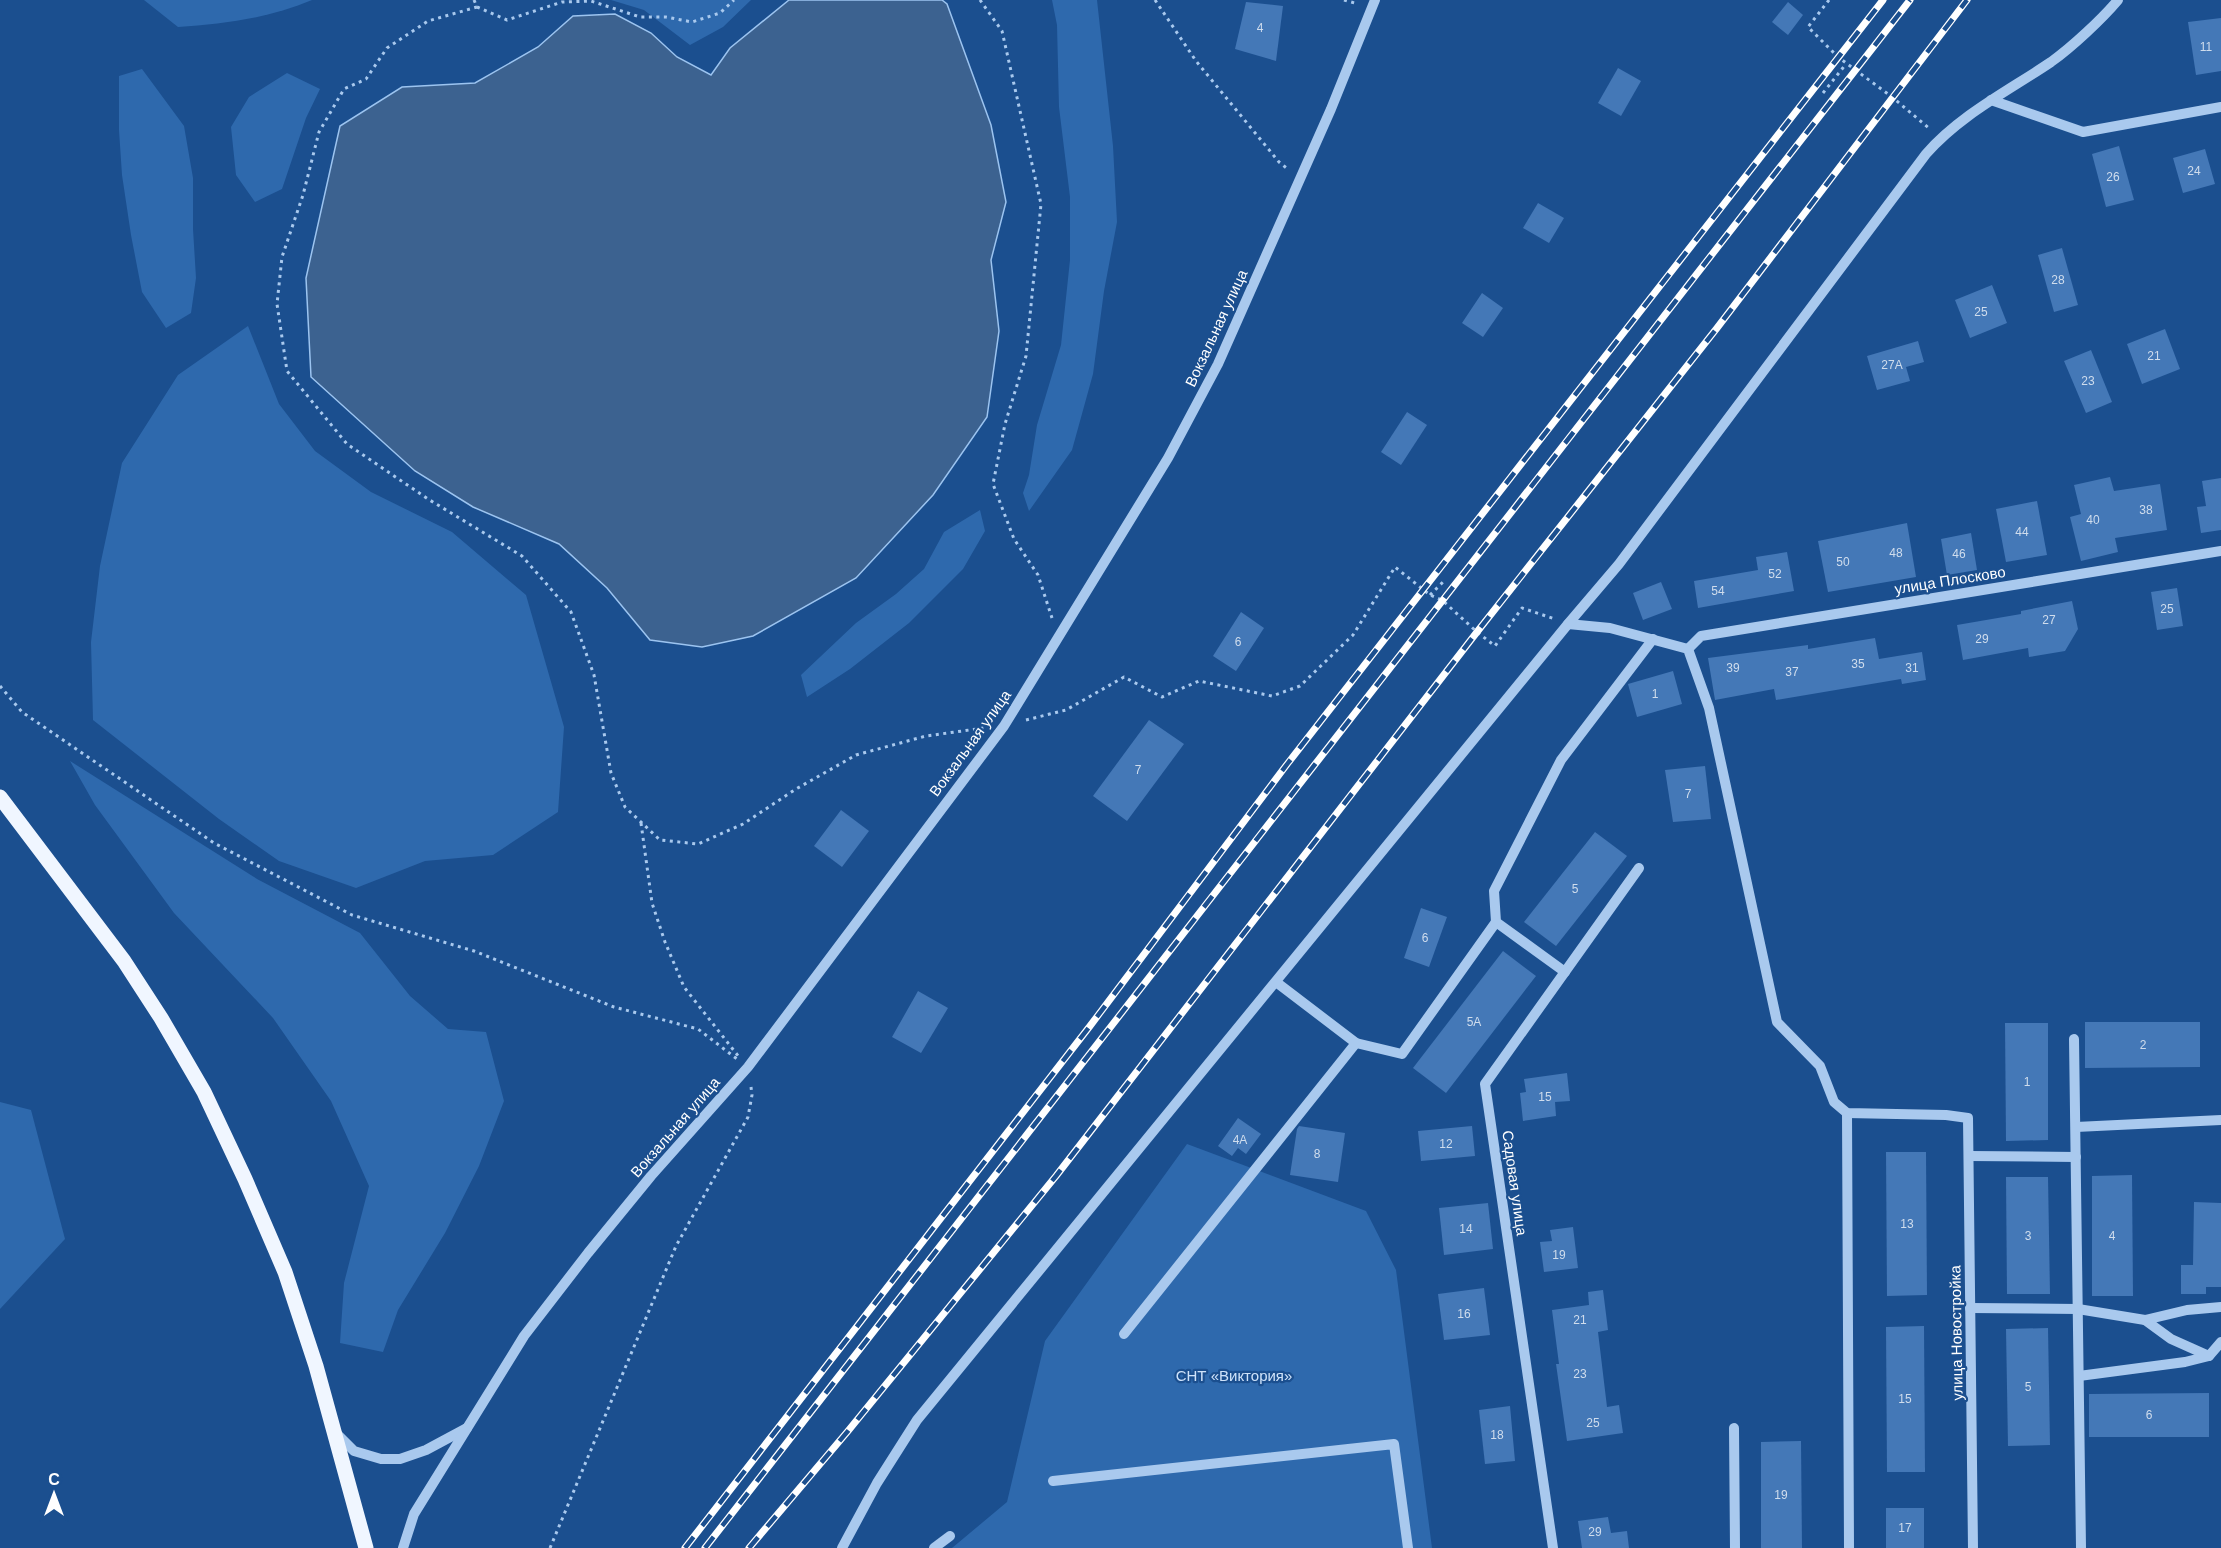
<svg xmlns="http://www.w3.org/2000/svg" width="2221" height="1548" viewBox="0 0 2221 1548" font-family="Arial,sans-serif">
<rect width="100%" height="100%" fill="#1b4f8f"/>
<g fill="#2e69ad">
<path d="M144 0H312C270 18 224 24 178 27Z"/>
<path d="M611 0H751L723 27 690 45 644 10Z"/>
<path d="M1052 0H1097L1113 146 1117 222 1104 291 1093 374 1072 450 1029 511 1023 493 1029 475 1037 425 1061 345 1070 260V197L1059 107 1057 25Z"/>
<path d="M142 69 184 126 193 178V229L196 278 191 313 166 328 142 292 131 235 122 175 119 130V76Z"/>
<path d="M287 73 320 89 306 118 282 189 255 202 236 175 231 127 249 97Z"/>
<path d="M248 326 279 404 315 451 371 492 452 532 526 595 564 727 558 812 493 855 425 861 356 888 279 861 219 819 93 720 91 642 100 566 122 463 178 375Z"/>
<path d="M980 510 985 531 963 569 909 623 850 669 807 697 801 675 856 623 896 594 924 569 944 532Z"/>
<path d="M70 761 257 879 360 933 410 996 448 1029 486 1032 504 1101 479 1166 445 1233 398 1310 383 1352 340 1343 344 1283 369 1186 331 1101 273 1018 174 913 95 805Z"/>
<path d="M0 1102 31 1110 65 1239 0 1309Z"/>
<path d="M1187 1144 1366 1211 1396 1270 1432 1548H952L1007 1502 1045 1341Z"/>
</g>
<path fill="#3c6290" stroke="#9cc4f0" stroke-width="1.5" d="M789 0H942L947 4 991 125 1006 202 991 260 999 331 987 417 933 495 856 578 753 636 702 647 650 640 607 588 559 544 473 507 415 471 311 377 306 278 340 126 402 87 475 83 538 47 573 16 615 14 651 33 677 57 711 75 730 48Z"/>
<g fill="#4478b7">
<path d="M1246 2 1283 6 1276 61 1235 49Z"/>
<path d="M1788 2 1803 15 1788 35 1772 22Z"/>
<path d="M2221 18V71L2196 75 2188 22Z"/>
<path d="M1618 68 1641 81 1621 116 1598 103Z"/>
<path d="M2119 146 2134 200 2106 207 2092 154Z"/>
<path d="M2205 149 2215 184 2183 193 2173 158Z"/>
<path d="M1538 203 1564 218 1549 243 1523 228Z"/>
<path d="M2062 248 2078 305 2054 312 2038 255Z"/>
<path d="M1992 285 2007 323 1970 338 1955 300Z"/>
<path d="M1482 293 1503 308 1483 337 1462 323Z"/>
<path d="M2165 329 2180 369 2142 384 2127 344Z"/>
<path d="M1918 341 1924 362 1906 367 1910 381 1877 390 1867 356Z"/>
<path d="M2091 350 2112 402 2086 413 2064 361Z"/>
<path d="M1407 412 1427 425 1401 465 1381 452Z"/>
<path d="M2110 477 2114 491 2160 484 2167 530 2115 538 2118 552 2081 561 2070 517 2081 514 2074 485Z"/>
<path d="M2221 478V530L2201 533 2197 507 2206 506 2202 481Z"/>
<path d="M2037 501 2047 555 2006 562 1996 509Z"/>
<path d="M1907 523 1916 577 1828 592 1818 541Z"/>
<path d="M1971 533 1977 570 1947 575 1941 539Z"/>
<path d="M1787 552 1794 591 1698 608 1694 581 1758 570 1756 557Z"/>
<path d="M1661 582 1672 609 1643 620 1633 593Z"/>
<path d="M2177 588 2183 626 2157 630 2151 592Z"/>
<path d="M2072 601 2078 629 2065 651 2029 657 2028 648 1963 660 1957 625 2021 614V611Z"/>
<path d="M1241 612 1264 628 1236 671 1213 656Z"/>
<path d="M1875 638 1879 659 1922 652 1926 680 1902 684 1901 679 1776 700 1774 689 1715 700 1708 658 1808 645V649Z"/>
<path d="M1673 671 1682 704 1637 717 1628 684Z"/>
<path d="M1149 720 1184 744 1127 821 1093 796Z"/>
<path d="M1705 766 1711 819 1673 822 1665 770Z"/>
<path d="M841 810 869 831 842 867 814 846Z"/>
<path d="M1595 832 1627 856 1556 946 1524 922Z"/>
<path d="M1421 908 1447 917 1429 967 1404 958Z"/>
<path d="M1503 951 1536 976 1446 1093 1413 1068Z"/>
<path d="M918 991 948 1008 921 1053 892 1037Z"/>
<path d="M2085 1022H2200V1067L2085 1068Z"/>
<path d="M2005 1023H2048V1140L2006 1141Z"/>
<path d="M1567 1073 1570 1101 1555 1102 1556 1116 1523 1121 1520 1093 1526 1092 1524 1079Z"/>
<path d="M1238 1118 1261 1134 1246 1154 1238 1148 1232 1156 1218 1146Z"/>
<path d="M1299 1126 1345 1133 1338 1182 1290 1175 1297 1129Z"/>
<path d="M1472 1126 1475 1156 1421 1161 1418 1131Z"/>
<path d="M1886 1152H1926L1927 1295 1887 1296Z"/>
<path d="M2132 1175 2133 1296H2092V1176Z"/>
<path d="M2006 1177H2048L2050 1294H2007Z"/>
<path d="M2194 1202 2221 1203V1287H2206V1294H2181V1265H2193Z"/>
<path d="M1488 1203 1493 1249 1444 1255 1439 1208Z"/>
<path d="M1573 1227 1578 1268 1544 1272 1540 1242 1552 1241 1550 1230Z"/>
<path d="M1484 1288 1490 1335 1444 1340 1438 1294Z"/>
<path d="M1603 1290 1608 1330 1598 1332 1607 1407 1619 1405 1623 1433 1567 1441 1556 1364H1559L1552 1310 1589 1305 1588 1292Z"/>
<path d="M1924 1326 1925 1472H1887L1886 1327Z"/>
<path d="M2048 1328 2050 1445 2008 1446 2006 1329Z"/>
<path d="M2209 1393V1437H2089V1394Z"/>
<path d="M1510 1406 1515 1461 1485 1464 1479 1410Z"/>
<path d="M1801 1441 1802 1548H1761V1442Z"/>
<rect x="1886" y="1508" width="38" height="40"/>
<path d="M1608 1517 1611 1533 1627 1531 1629 1548H1582L1578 1521Z"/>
</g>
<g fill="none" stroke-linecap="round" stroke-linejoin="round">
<g stroke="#a9c9ee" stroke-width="3" stroke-dasharray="3 4.5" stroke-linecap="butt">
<path d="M474 0 477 7 428 21 387 48 366 79 344 89 319 132 303 195 282 257 277 304 287 371 347 444 428 499 522 556 571 612 594 675 611 773 625 807 660 840 698 844 743 824 796 789 856 755 926 736 984 728"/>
<path d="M980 0 1002 31 1041 204 1026 356 1005 424 993 484 1014 539 1038 575 1052 618"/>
<path d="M1155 0 1196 61 1279 162 1289 170"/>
<path d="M1344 0 1358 4"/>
<path d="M1829 0 1808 27 1838 57 1892 97 1930 129"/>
<path d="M477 7 507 20 562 2 591 1 640 17H666L692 22 720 13 734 0"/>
<path d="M1823 93 1846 64"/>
<path d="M1430 595 1443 582"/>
<path d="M0 686 22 712 214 843 352 915 474 951 614 1007 698 1029 737 1059"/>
<path d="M1026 720 1066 710 1124 677 1162 697 1199 681 1272 696 1300 686 1353 635 1395 567 1430 595 1442 600 1477 632 1495 646 1522 608 1555 619"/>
<path d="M641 823 652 903 665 942 684 987 739 1057"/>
<path d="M550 1548 676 1246 748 1117 752 1095 751 1087"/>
</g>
<g stroke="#a9c9ee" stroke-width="10">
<path d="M1991 100 2083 132 2221 107"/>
<path d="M1568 624 1610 628 1688 649 1709 708 1777 1022 1820 1066 1834 1102 1847 1113 1946 1115 1968 1118 1973 1548"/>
<path d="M1688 649 1701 636 2221 551"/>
<path d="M1565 972 1496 922 1494 891 1561 760 1653 639"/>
<path d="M1276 982 1356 1043 1402 1054 1496 922"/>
<path d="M2074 1039 2081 1548"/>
<path d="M1847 1113 1849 1548"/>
<path d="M2076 1127 2221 1120"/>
<path d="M1969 1156 2076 1157"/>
<path d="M1970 1308 2078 1309 2145 1320 2187 1310 2221 1307"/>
<path d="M2145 1320 2171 1339 2209 1356"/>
<path d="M1124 1334 1356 1043"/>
<path d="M2079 1376 2185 1362 2209 1356 2221 1342"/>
<path d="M1734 1428 1735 1548"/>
<path d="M336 1433 354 1451 381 1459H400L426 1450 467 1428"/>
<path d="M1053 1481 1394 1444 1408 1548"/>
<path d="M403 1548 414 1514 524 1336 588 1253 651 1176 748 1067 1004 726 1168 458 1218 364 1331 109 1375 0"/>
<path d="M842 1548 877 1483 917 1420 1568 624 1619 564 1926 154C1960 115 2008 91 2051 62 2072 47 2102 19 2118 0"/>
<path d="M934 1548 950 1536"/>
<path d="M1553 1548 1485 1084 1639 868"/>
</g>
<path stroke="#f0f6ff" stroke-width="15" d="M0 797 124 961 161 1018 204 1092 245 1179 285 1272 316 1366 366 1548"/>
<g stroke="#fff" stroke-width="7">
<g id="rail">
<path d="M685 1548 1090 1026 1288 763 1883 0"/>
<path d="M705 1548 1910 0"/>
<path d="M749 1548 848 1431 1056 1176 1477 632 1717 328 1967 0"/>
</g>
</g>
<use href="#rail" stroke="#1b4f8f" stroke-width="4.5" stroke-dasharray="14" stroke-linecap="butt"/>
</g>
<g text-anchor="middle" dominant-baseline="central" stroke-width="4.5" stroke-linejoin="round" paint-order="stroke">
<g font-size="12" fill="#d0dded">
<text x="1260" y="28">4</text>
<text x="2206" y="47">11</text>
<text x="2194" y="171">24</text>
<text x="2113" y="177">26</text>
<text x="2058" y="280">28</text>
<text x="1981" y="312">25</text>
<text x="2154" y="356">21</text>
<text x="1892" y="365">27А</text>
<text x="2088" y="381">23</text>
<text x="2146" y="510">38</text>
<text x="2093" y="520">40</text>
<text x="2022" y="532">44</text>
<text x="1896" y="553">48</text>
<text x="1959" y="554">46</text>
<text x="1843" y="562">50</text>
<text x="1775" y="574">52</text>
<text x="1718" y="591">54</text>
<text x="2167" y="609">25</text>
<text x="2049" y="620">27</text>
<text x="1982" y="639">29</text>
<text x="1238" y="642">6</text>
<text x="1858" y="664">35</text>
<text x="1733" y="668">39</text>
<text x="1912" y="668">31</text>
<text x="1792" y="672">37</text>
<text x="1655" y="694">1</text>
<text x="1138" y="770">7</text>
<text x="1688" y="794">7</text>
<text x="1575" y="889">5</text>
<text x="1425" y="938">6</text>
<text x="1474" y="1022">5А</text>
<text x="2143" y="1045">2</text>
<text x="2027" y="1082">1</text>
<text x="1545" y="1097">15</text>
<text x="1240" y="1140">4А</text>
<text x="1446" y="1144">12</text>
<text x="1317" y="1154">8</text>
<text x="1907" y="1224">13</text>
<text x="1466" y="1229">14</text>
<text x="2028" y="1236">3</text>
<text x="2112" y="1236">4</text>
<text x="1559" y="1255">19</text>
<text x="1464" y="1314">16</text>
<text x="1580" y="1320">21</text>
<text x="1580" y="1374">23</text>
<text x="2028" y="1387">5</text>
<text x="1905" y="1399">15</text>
<text x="2149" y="1415">6</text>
<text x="1593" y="1423">25</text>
<text x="1497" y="1435">18</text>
<text x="1781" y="1495">19</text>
<text x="1905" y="1528">17</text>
<text x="1595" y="1532">29</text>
</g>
<g font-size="15" fill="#fff" stroke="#1b4f8f">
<text transform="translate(1216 328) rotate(-65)">Вокзальная улица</text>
<text transform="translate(1950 580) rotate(-9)">улица Плосково</text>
<text transform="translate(970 743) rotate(-54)">Вокзальная улица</text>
<text transform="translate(675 1127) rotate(-49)">Вокзальная улица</text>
<text transform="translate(1515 1183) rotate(82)">Садовая улица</text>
<text transform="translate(1956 1333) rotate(-91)">улица Новостройка</text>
</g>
<g font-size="15" fill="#cfe3fa" stroke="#1b4f8f">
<text x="1234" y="1375">СНТ «Виктория»</text>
</g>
</g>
<g transform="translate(54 1494)" stroke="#1b4f8f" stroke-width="4.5" paint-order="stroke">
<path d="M0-4.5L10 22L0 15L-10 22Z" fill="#ffffff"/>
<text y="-9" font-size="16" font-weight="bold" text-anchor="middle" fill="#ffffff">С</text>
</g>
</svg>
